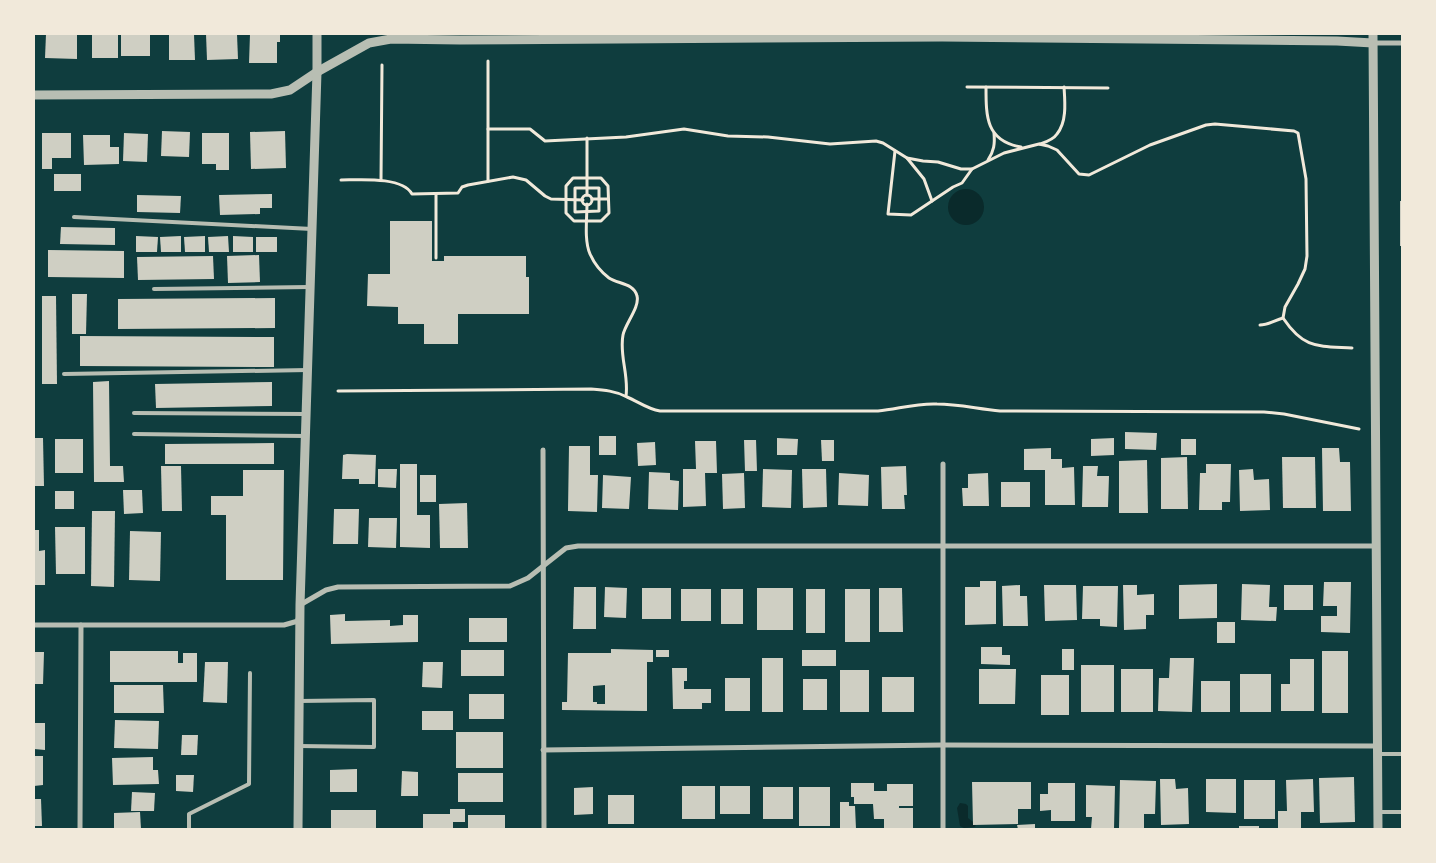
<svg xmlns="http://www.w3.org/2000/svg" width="1436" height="863" viewBox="0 0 1436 863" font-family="Ubuntu,sans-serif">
<rect width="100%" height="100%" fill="#0f3d3e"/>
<g fill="#0a2a2b">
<circle cx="966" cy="207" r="18"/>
<path d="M960 803 966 804 968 806V818L976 824 975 827 964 828 960 826 957 808Z"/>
</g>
<g fill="#cfcfc3" fill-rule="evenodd">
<path d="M46 34H77V59L45 58Z"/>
<rect x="92" y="34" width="26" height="24"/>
<rect x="121" y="34" width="29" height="22"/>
<path d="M169 34H194L195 60H169Z"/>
<path d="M206 34H237L238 59 207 60Z"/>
<path d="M250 34H280V42H277V63H249Z"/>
<path d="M162 131 190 132 189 157 161 156Z"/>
<path d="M285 131 286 168 251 169 250 132Z"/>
<path d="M42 133H71V158H52V169H42Z"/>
<path d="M124 133 148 134 147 162 123 161Z"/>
<path d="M202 133H229V170H216V164H202Z"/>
<path d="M83 135H110V147H119V164L84 165Z"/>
<rect x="54" y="174" width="27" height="17"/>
<path d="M272 194V208H260V214L220 215 219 195Z"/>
<path d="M137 195 181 196 180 213 137 212Z"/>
<rect x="1400" y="201" width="2" height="45"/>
<path d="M390 221H432V261H444V256H526V277H529V314H458V344H424V324H398V307L367 306 368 274H390Z"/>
<path d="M61 227 115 228V245L60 244Z"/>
<path d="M136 236 158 237 157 252H136Z"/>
<path d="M181 236V252H161L160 237Z"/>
<path d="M205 236V252H185L184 237Z"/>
<path d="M228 236 229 252H209L208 237Z"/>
<path d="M233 236 253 237V252H233Z"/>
<rect x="256" y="237" width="21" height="15"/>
<path d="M48 250 124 251V278L48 277Z"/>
<path d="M259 255 260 282 228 283 227 256Z"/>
<path d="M213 256 214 279 138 280 137 257Z"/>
<path d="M72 294H87L86 334H72Z"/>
<path d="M42 296H56L57 384H42Z"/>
<path d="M275 298V328L118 329V299Z"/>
<path d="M80 336 274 337V367L80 366Z"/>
<path d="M109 381 110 466H123L124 482H94L93 382Z"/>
<path d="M272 382V406L156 408 155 384Z"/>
<path d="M1125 432 1157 433 1156 450 1125 449Z"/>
<rect x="599" y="436" width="17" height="19"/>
<path d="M34 438H43L44 486H34Z"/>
<path d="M777 438 798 439 797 455H777Z"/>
<path d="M1114 438V455L1091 456V439Z"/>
<rect x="55" y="439" width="28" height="34"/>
<rect x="1181" y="439" width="15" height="16"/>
<path d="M744 440H756L757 471H745Z"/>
<path d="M821 440H834V461H822Z"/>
<path d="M695 441H716L717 473H705L706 506 683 507V469H696Z"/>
<path d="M655 442 656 465 638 466 637 443Z"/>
<path d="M274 443V464H165V444Z"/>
<path d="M569 446H590V475H598L597 512 568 511Z"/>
<path d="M1051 448V459H1062V468L1074 467 1075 505H1045V470H1024V449Z"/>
<path d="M1322 448H1339L1340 462H1350L1351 511H1323Z"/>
<path d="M347 454 376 455 375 484H359V479H342L343 455Z"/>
<path d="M1187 457 1188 509H1161V458Z"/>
<path d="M1282 457H1315L1316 508H1283Z"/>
<path d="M1147 460 1148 513H1119V461Z"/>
<path d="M400 464H417V515H430V548L400 547Z"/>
<path d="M1206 464H1231L1230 502H1222V510H1199L1200 473H1206Z"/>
<path d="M161 466H181L182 511H162Z"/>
<path d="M906 466 907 495H904L905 509H882L881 467Z"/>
<path d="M1083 466H1098L1097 476H1109L1108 507H1082Z"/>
<path d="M378 469H397L396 488 378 487Z"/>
<path d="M763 469 792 470 791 508 762 507Z"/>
<path d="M802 469H826L827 507 803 508Z"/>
<path d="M1253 469 1254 480 1269 479 1270 510 1240 511 1239 470Z"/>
<path d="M243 470H284L283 580H226V515H211V496H243Z"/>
<path d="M649 472 670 473V480L679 481 678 510 648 509Z"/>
<path d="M744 473 745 508 723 509 722 474Z"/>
<path d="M839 473 869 475 868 506 838 505Z"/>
<path d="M988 473 989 506H963L962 488H968V474Z"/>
<rect x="420" y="475" width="16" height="27"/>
<path d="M603 475 631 477 629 509 602 508Z"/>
<rect x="1001" y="482" width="29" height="25"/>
<path d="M123 490H142L143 513 124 514Z"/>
<rect x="55" y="491" width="19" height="18"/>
<path d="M467 503 468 548H440L439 504Z"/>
<path d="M334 509H359L358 544H333Z"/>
<path d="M92 511H115L114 587 91 586Z"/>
<path d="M369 518H397L396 548 368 547Z"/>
<path d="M55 527H85V574H56Z"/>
<path d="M34 530H39V551L45 550V585H34Z"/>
<path d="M130 531 161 532 160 581 129 580Z"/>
<path d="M980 581H996V624L965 625V587H980Z"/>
<path d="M1324 582H1351L1350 633 1321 632V616H1337V606H1323Z"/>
<path d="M1217 584V618L1179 619V585Z"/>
<path d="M1242 584 1270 585 1269 607H1277L1276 621 1241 620Z"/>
<path d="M1020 585V596H1027L1028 626H1003L1002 586Z"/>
<path d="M1044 585H1076L1077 620 1045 621Z"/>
<path d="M1123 585H1137V595L1154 594V615H1146V629L1124 630Z"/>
<rect x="1284" y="585" width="29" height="25"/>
<path d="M1083 586H1118L1117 627 1100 626V619H1082Z"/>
<path d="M574 587H596V629H573Z"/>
<path d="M605 587 627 588 626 618 604 617Z"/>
<rect x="642" y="588" width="29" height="31"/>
<rect x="757" y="588" width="36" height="42"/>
<path d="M879 588H902L903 632H879Z"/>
<rect x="681" y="589" width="30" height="32"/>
<rect x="721" y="589" width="22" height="35"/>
<rect x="806" y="589" width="19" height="44"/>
<rect x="845" y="589" width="25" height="53"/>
<path d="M345 614V621L390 620V626L403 625V615H418V642L331 644 330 615Z"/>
<rect x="469" y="618" width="38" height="24"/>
<rect x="1217" y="622" width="18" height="21"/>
<path d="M981 647H1002V655H1010V665L981 664Z"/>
<path d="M611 649 653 650V662H647V711L562 710V702H567L568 653H611ZM605 685V704H597V702H593V686Z"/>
<rect x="1062" y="649" width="12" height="21"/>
<rect x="461" y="650" width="43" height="26"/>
<rect x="656" y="650" width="13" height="7"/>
<rect x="802" y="650" width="34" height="16"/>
<path d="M110 651H178V663H183V653H197V682H110Z"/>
<rect x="1322" y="651" width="26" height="62"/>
<path d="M34 652H44L43 684H34Z"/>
<rect x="762" y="658" width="21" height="54"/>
<path d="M1170 658H1194L1192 712 1158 711 1159 678H1169Z"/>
<path d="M1290 659H1314V711H1281V684H1290Z"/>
<path d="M205 662H228L227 703 203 702Z"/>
<path d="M423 662H443L442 688 422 687Z"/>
<rect x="1081" y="665" width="33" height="47"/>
<path d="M672 668H687V681H684V689H711V703H702V709H673Z"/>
<path d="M979 669H1016L1015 704H979Z"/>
<rect x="1121" y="669" width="32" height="43"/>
<rect x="840" y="670" width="29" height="42"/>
<rect x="1240" y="674" width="31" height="38"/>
<rect x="1041" y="675" width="28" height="40"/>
<rect x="882" y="677" width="32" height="35"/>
<rect x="725" y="678" width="25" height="33"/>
<rect x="803" y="679" width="24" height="31"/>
<rect x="1201" y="681" width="29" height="31"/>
<path d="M114 685H163L164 713H114Z"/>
<rect x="469" y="694" width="35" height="25"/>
<rect x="422" y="711" width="31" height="19"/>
<path d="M115 720 159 721 158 749 114 748Z"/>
<path d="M34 723H45V750L34 749Z"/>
<rect x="456" y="732" width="47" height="36"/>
<path d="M182 735H198L197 755H181Z"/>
<path d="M34 756H43V785L34 786Z"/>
<path d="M153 757V770H158L159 784 113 785 112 758Z"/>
<path d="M357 769V792H330V770Z"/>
<path d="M402 771 418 772V796H401Z"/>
<rect x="458" y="773" width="45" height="29"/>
<path d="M176 775H194L193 792 176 791Z"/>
<path d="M1354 777 1355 822 1320 823 1319 778Z"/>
<path d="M1160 779H1175L1176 789 1188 788 1189 824 1161 825Z"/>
<path d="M1206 779H1236V813L1206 812Z"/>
<path d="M1313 779 1314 812H1301V829H1278V811H1287L1286 780Z"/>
<path d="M1120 780 1156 781 1155 814H1144V829H1119Z"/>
<rect x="1244" y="780" width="31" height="39"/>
<path d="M972 782H1031V809H1018V824L973 825Z"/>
<path d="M851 783H874V791H887V784H913V806H899V808H913V829H884V819H874L873 804H854V797H851Z"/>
<path d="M1048 783H1075V821H1051V810L1040 811V794H1048Z"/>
<path d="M1086 785 1115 786 1114 829H1091L1092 817H1086Z"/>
<rect x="682" y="786" width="33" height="33"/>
<rect x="720" y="786" width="30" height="28"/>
<path d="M593 787V814L574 815V788Z"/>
<rect x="763" y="787" width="30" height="32"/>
<rect x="799" y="787" width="31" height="39"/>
<path d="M132 792 155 793 154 811H131Z"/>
<rect x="608" y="795" width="26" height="29"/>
<path d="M34 799H41L42 826H34Z"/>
<path d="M840 802H849V806H855L856 829H840Z"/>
<path d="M450 809H465V822H453V829H423V814H450Z"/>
<rect x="331" y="810" width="45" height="19"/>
<path d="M140 812 141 829H114V813Z"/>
<rect x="468" y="815" width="37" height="14"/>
<path d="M1035 824V829H1018L1017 825Z"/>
<rect x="1239" y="826" width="20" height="3"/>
</g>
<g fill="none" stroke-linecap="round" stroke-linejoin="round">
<g stroke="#f1e9da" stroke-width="3">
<path d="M488 61V181"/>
<path d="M967 87 1108 88"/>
<path d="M986 87C986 117 986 141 1021 147"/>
<path d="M488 129H530L545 141 626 137 684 129 728 136 768 137 830 144 876 141 883 143 907 158 923 161 938 162 961 169H972L1004 153 1039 144 1048 146 1057 150 1079 174 1089 175 1150 145 1206 125 1215 124 1294 131 1298 133 1306 179 1307 256 1305 269 1298 284 1285 307 1283 318C1304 349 1317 346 1352 348"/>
<path d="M587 138V195"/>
<path d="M1040 144C1046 142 1053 140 1057 134 1067 122 1065 102 1064 87"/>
<path d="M895 151 888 214 911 215 953 187 962 183 972 169"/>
<path d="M907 158 924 179 932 201"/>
<path d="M988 160C994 151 995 144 994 133"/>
<path d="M573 178H601L608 186 609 213 601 221H574L566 213V186Z"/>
<path d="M341 180C358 180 402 176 412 194L458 193 462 187 468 185 513 177 526 180 545 196 551 199 583 200"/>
<path d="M381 180 382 65"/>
<path d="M575 188H599V211L575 212Z"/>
<path d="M436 194V258"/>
<circle cx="587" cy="200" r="5"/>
<path d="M592 199H608"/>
<path d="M587 204C587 219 584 240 590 254 594 263 601 272 609 278 618 284 634 283 637 296 640 307 625 324 623 335 619 355 629 375 626 396"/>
<path d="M1260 325C1269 325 1275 320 1283 318"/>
<path d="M338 391 591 389C604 390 616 391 627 397 639 402 647 409 660 411H878C898 409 916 403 937 404 958 404 978 409 1000 411L1264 412 1284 414 1359 429"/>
</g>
<g stroke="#b8beb3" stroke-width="4">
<path d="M74 217 312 229"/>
<path d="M154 289 309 287"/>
<path d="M64 374 308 370"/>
<path d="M134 413 306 414"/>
<path d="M134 434 305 436"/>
<path d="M299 746 374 747V700L299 701"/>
<path d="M1377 754H1402"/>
<path d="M1380 812H1402"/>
<path d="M189 829V814L249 784 250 673"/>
</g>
<g stroke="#b8beb3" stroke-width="5">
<path d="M1373 43H1402"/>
<path d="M543 450 544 829"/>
<path d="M300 605 326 590 338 587 510 586 528 578 566 548 578 546H1376"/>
<path d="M34 625H284L298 621V619"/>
<path d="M543 750 943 745 1376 746"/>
<path d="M80 829 81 625"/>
<path d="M943 829V464"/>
</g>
<g stroke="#b8beb3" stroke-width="9">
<path d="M1373 34 1378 829"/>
<path d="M34 95 271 94 290 90 317 72 369 43 391 39 460 40 942 37 1337 41 1373 43"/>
<path d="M298 829 300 605 317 72V34"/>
</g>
</g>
<rect width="1436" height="863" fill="none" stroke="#f1e9da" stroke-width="70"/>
</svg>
